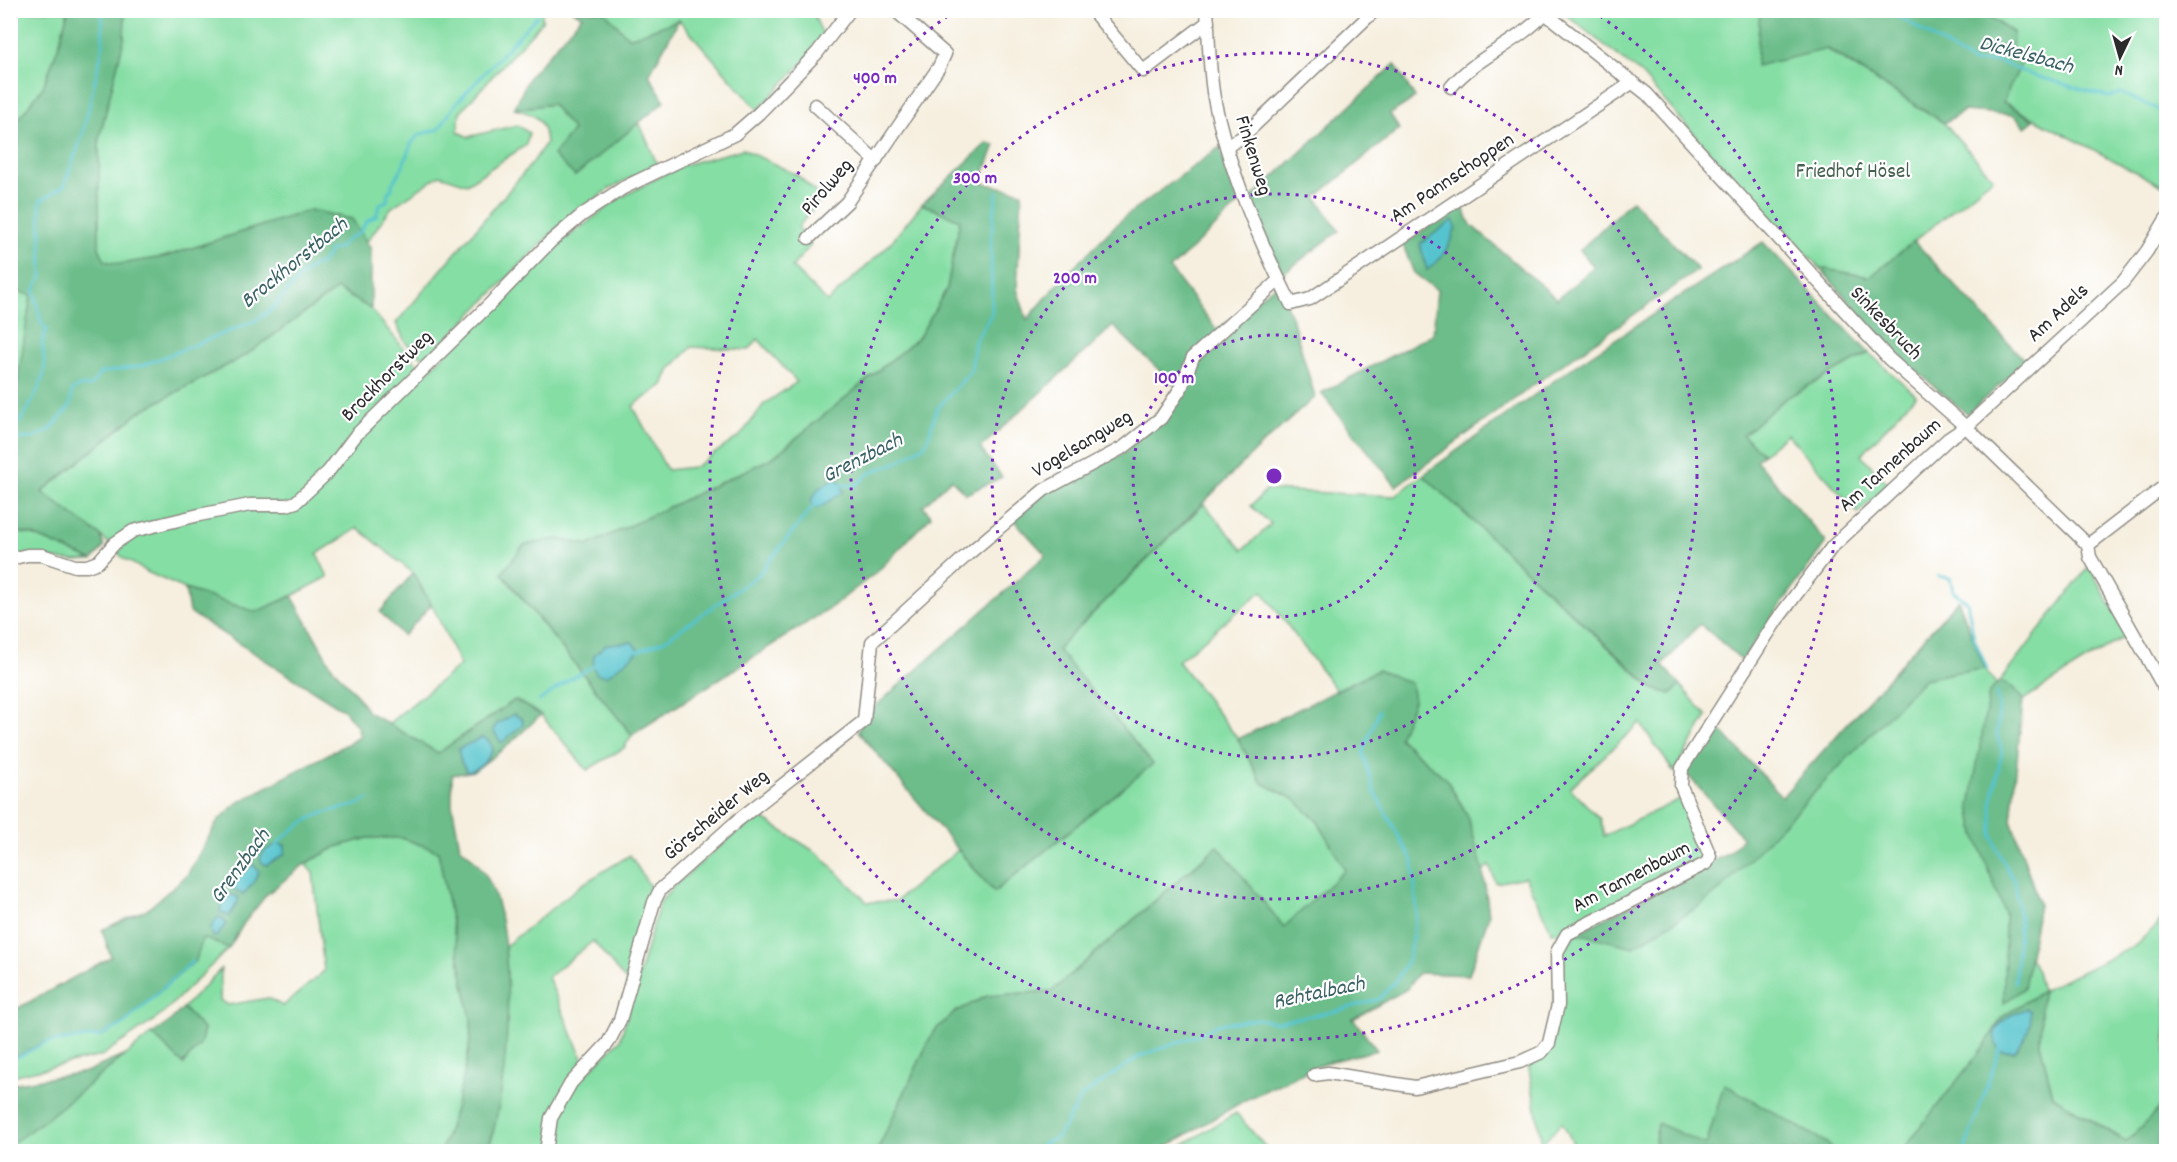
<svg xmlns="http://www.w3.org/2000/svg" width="2177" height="1162" viewBox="0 0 2177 1162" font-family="Dekko,sans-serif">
<rect width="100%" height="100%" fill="#fff"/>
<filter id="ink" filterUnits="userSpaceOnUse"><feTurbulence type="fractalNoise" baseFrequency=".0167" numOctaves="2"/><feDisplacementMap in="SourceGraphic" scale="12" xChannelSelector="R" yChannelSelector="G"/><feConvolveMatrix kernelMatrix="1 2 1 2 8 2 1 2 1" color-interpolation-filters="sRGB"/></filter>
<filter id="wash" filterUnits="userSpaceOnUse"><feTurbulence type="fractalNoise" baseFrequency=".008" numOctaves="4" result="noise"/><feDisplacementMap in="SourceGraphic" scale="24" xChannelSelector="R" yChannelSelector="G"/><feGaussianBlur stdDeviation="1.35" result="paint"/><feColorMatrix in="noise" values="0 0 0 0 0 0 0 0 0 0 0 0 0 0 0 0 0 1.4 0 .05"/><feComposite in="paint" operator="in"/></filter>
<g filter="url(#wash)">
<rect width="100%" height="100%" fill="#f6efdf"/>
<g fill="#85dea4" stroke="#588468" stroke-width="1.5" fill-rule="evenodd">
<path d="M11 11H68L59 45 43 87 11 130Z"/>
<path d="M125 11H542V22L460 112 458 131 468 137 517 125 529 133 526 145 467 184 440 175 391 208 366 243 351 219 310 210 164 257 120 264 105 261 99 248V139L124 39Z"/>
<path d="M604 11H812L825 39 758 110 679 20 629 38Z"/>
<path d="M1561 11H1765L1944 123 1993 178 1870 277 1820 268 1731 176 1640 73Z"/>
<path d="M1981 11H2166V188L2003 102 2013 32Z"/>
<path d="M552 104 573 130 575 176 639 122 657 164 609 189 559 226 426 360 405 342 396 323 533 162 546 143C544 119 536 114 514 109Z"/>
<path d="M743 149 797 175 822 198 798 227 811 245 792 267 827 302 887 247 922 204 960 220 947 288 919 337 772 458 589 545 557 539 502 574 632 735 624 748 587 770 541 715 515 700 438 753 388 724 460 665 432 605 413 573 358 528 317 554 328 577 292 596 256 612 185 589 149 573 123 558 101 536 42 492 141 411 246 355 337 289 371 309 425 374 556 246 620 198 680 166ZM758 339 797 382 764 404 741 435 695 467 667 470 633 406 663 385 670 369 692 347 749 350Z"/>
<path d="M11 290 31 295 11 426Z"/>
<path d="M1869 353 1916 395 1861 455 1889 485 1858 513 1787 434 1763 454 1743 435 1786 398Z"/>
<path d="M1423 475 1653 689 1671 694 1680 685 1707 716 1674 772 1640 723 1570 788 1600 819 1604 836 1682 798 1705 853 1701 861 1563 933 1552 932 1525 877 1496 883 1489 865 1483 871 1467 814 1446 779 1399 737 1414 701 1378 670 1336 690 1262 591 1178 661 1238 739 1262 783 1294 799 1318 822 1346 870 1284 928 1217 846 1052 991 987 996 956 1012 933 1032 877 1151 487 1152 493 1135 507 977 504 947 581 885 630 855 654 893 626 981 593 941 548 977 588 1072 620 1040 660 902 674 886 757 815 819 854 867 902 896 901 958 850 994 892 1152 764 1057 649 1204 504 1243 550 1271 524 1251 506 1266 490 1395 496Z"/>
<path d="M11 531 33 535 92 560 76 561 11 555Z"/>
<path d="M2089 566 2127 635 2023 700 2013 688 2000 681Z"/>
<path d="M1958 600 1985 669 2017 712 2011 820 2039 904 2029 955 2037 971 2042 991 2135 946 2166 916V1102L2127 1142 2053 1096 2040 1043 2041 1009 1969 1151H1577L1562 1122 1542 1144 1528 1063 1548 1049 1559 951 1577 933 1729 853 1782 797Z"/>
<path d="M368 838H402L438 851 471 1019C472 1057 454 1115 441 1151L11 1152 10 1144 45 1120 152 1034 184 1064 204 1030 183 1008 221 969 220 1000 228 1005 268 998 283 1006 324 971 313 873 305 864 336 847Z"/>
<path d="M203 937 229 948 159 1017 101 1056 11 1076V1056L19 1055 43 1043 102 1036Z"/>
<path d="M1236 1113 1269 1151H1172Z"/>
</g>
<g fill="#6cbd8a" stroke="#4c745a" stroke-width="1.5">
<path d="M68 11H125L124 39 99 139V248L105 261 120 264 164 257 310 210 352 219 371 249V309L337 289 246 355 141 411 42 492 101 536 104 547 92 560 33 535 11 531V426L31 295 11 290 10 130 43 87 59 45Z"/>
<path d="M573 11H604L629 38 679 20 649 75 665 101 575 176 553 155 573 130 552 104 514 109 529 77 582 16Z"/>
<path d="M1760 11H1981L2013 33 2012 48 2025 56 2003 102 2034 120 2025 127 2014 115 1964 111 1944 123 1828 49 1756 66Z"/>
<path d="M1395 64 1415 98 1390 114 1399 129 1316 197 1339 231 1282 274 1250 202V199Z"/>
<path d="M987 143 995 145 984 173 983 183 1022 192 1017 289 1027 320 1063 278 1122 219 1220 147 1239 204 1170 269 1217 330 1277 284 1293 321 1315 397 1257 449 1057 649 1153 764 994 892 858 731 869 712 1046 555 1014 520 1045 492 1126 452 1178 388 1113 326 980 448 1002 477 966 494 951 479 923 506 931 516 878 571 833 606 632 735 502 573 524 545 557 539 589 545 772 458 919 337 947 288 960 220 922 204Z"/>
<path d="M1632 200 1698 270 1546 376 1396 486 1321 393 1433 334 1437 290 1414 273 1403 245 1461 203 1471 225 1557 299 1594 267 1580 250Z"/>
<path d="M1914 241 2026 362 1967 414 1889 348 1820 268 1870 277Z"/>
<path d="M1763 242 1869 353 1786 398 1743 435 1763 454 1756 460 1826 542 1742 660 1700 624 1662 665 1680 685 1671 694 1654 689 1423 475 1576 365Z"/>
<path d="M413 573 431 605 403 636 380 612Z"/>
<path d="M185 589 256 612 292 596 332 667 356 694 368 712 438 753 515 700 541 715 506 747 474 771 452 775V804L460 847C473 857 484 870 491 885 517 945 510 1091 487 1151H441C454 1116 472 1056 471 1019L438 851 402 838H368L336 847 305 864 267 894 244 923 229 948 203 938 196 960 122 1025 102 1036 43 1043 19 1055 11 1056V1012L111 957 102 930 149 908 187 875 218 821 237 803 360 737 357 726 344 710 189 612Z"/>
<path d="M1958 600 1985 669 1958 672 1924 679 1723 887 1700 906 1633 947 1577 933 1729 853 1743 838 1685 772 1715 724 1782 797Z"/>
<path d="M1378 670 1411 683 1414 701 1399 738 1446 779 1467 814 1483 871 1489 915 1469 975 1418 973 1407 989 1353 1019 1377 1050 1324 1063 1245 1100 1159 1151H877L933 1032 955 1012 987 996 1052 991 1218 846 1284 927 1345 870 1318 822 1294 799 1262 783 1238 739Z"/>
<path d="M2000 681 2013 688 2023 700 2011 820 2039 904 2024 988 2004 1003 2005 913 1975 834 1970 806 1989 692Z"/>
<path d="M2042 991 2040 1043 2053 1096 2126 1142 2166 1102V1151L1901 1152 1985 1045 2002 1017Z"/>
<path d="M183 1008 204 1030 200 1045 183 1064 152 1034 168 1023Z"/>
<path d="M125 1055 45 1120 11 1144V1084L86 1072Z"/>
<path d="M1724 1084 1827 1143 1834 1151H1653L1658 1123 1706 1145Z"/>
</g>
<g fill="#57c4ce" stroke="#41787c" stroke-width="1.5">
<path d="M1453 220 1456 227C1450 245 1443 259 1427 270L1420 244Z"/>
<path d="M836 477 842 485 843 492 818 509 812 506 811 500 818 489Z"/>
<path d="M632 642 639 651 607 676 597 674 593 666 594 655 607 644Z"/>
<path d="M514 714 522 719 523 725 501 743 493 730 497 724Z"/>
<path d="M483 737 490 742 493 750C486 761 480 770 467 772L461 762 458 749Z"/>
<path d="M277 844 285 845V854L267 865 262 863 260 859 264 851Z"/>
<path d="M253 864 259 872 253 883 243 895 233 889 238 877Z"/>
<path d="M229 894 239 897 237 904 229 916 220 912 221 905Z"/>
<path d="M218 917 223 919 226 924 217 936 213 937 211 927Z"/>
<path d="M2026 1009 2030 1010C2033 1026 2025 1039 2015 1051H1999C1997 1046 1993 1038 1995 1032 2000 1020 2014 1012 2026 1009Z"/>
</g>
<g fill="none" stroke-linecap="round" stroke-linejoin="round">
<g stroke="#57c4ce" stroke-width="3">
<path d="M1883 10 1904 19 1973 63 1998 61 2029 74 2108 97 2121 93 2166 113"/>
<path d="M10 436C23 417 39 395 44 372 47 356 37 346 47 330L41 323 34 289 42 277 40 201 64 186 83 133 103 45 102 10"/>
<path d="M10 439 32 438 50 430 70 406 72 391 78 386H91L100 373 141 366 255 321 272 309 303 274 313 266 321 264 331 250 339 248 348 239 360 232 366 222 376 216 380 204 387 201 388 192 392 189V184L402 168 411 144 418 135 439 129 454 106 537 16"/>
<path d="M839 487 842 485H856L870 473 898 462 926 444 937 409 971 371 975 341 992 313 991 239 997 191"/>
<path d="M1938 576 1950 578 1953 591 1967 602 1974 638 1987 669"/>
<path d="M638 651 665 640 758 575 814 505"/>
<path d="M1996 692 1999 706 1997 736 2002 751 1992 801V834L1996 847 2015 883 2020 920 2015 982"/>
<path d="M539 701 570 679 594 666"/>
<path d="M276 846C287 832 310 816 327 812 342 807 356 808 368 799"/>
<path d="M10 1058H16L47 1042 100 1036 122 1025 193 961"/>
<path d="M1038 1152 1042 1144 1058 1137 1082 1096 1138 1057 1198 1035 1219 1024 1258 1019 1276 1022 1337 1011 1379 999 1395 982 1408 960 1417 912 1413 862 1374 791 1363 751 1379 711"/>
<path d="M1964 1152 2000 1048"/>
</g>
</g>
</g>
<g filter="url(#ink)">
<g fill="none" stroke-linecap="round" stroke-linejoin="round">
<g stroke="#908d85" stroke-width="15">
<g id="minor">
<path d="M1092 10 1143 71 1208 22"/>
<path d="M1207 10C1209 39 1209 70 1214 98 1228 169 1259 240 1291 304L1310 299 1633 82"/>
<path d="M1541 10 1647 94 1889 359 1966 427 2088 545 2090 557 2166 691"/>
<path d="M1451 87C1477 56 1518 43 1545 13"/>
<path d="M815 105 876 161"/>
<path d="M1227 146 1241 138 1375 10"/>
<path d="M809 238 847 202 939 67 945 54 895 10"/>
<path d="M2088 545 2166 485"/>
<path d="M10 559 27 555H42L75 566H87L98 562 115 543 133 531 199 515 250 505H287L296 502 328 472 356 435 492 302 550 242 582 215 623 188 735 134 759 113 817 53 850 10"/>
<path d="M1314 1075 1328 1073 1415 1087 1520 1062 1542 1052 1549 1043 1558 1005 1557 952 1567 934 1707 863 1710 856 1681 786 1682 768 1776 621 1832 547 1948 439 1966 427 2123 282 2147 251 2166 219"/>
<path d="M546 1152 551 1118 571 1083 608 1043 620 1020 654 902 660 890 737 821 864 721 872 642 967 555 1044 490 1124 447 1161 418 1181 388 1193 357 1279 280"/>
</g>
</g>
<use href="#minor" stroke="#fff" stroke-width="12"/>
</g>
</g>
<g fill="none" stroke="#7b2cbf" stroke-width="3" stroke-dasharray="3 6">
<circle cx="1274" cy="476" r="141"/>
<circle cx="1274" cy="476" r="282"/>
<circle cx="1274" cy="476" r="423"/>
<path d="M1593 11A564 564 0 1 1 955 11"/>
</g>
<g text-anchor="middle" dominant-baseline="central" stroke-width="4.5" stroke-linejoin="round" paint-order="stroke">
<g font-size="21" fill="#2b2b2b" stroke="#fff">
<text transform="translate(1252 156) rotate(73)">Finkenweg</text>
<text transform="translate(1453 179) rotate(-34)">Am Pannschoppen</text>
<text transform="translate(828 188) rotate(-49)">Pirolweg</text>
<text transform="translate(2059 314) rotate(-43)">Am Adels</text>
<text transform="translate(1885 324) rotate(46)">Sinkesbruch</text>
<text transform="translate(388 377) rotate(-45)">Brockhorstweg</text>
<text transform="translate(1083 445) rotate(-31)">Vogelsangweg</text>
<text transform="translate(1891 466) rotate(-42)">Am Tannenbaum</text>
<text transform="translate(717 816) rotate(-40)">Görscheider Weg</text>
<text transform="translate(1632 878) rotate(-28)">Am Tannenbaum</text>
</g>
<g font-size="21" fill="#46614f" stroke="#fff">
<text x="1853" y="173">Friedhof Hösel</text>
</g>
<g font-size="22" font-style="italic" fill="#3a6164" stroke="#fff">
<text transform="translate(2026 56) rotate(15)">Dickelsbach</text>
<text transform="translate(295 264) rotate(-39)">Brockhorstbach</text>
<text transform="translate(863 459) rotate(-27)">Grenzbach</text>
<text transform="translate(241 867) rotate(-54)">Grenzbach</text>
<text transform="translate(1319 994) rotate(-12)">Rehtalbach</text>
</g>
</g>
<circle cx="1274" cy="476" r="9" fill="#7b2cbf" stroke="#fff" stroke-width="3"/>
<g font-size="18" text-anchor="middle" font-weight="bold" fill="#7b2cbf" stroke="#fff" stroke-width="4.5" stroke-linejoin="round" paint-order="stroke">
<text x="875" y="83">400 m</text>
<text x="975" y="183">300 m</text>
<text x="1075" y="283">200 m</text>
<text x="1174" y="383">100 m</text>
</g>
<rect width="2177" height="1162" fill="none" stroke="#fff" stroke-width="36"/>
<g transform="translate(2120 57) rotate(185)" stroke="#ffffff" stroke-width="4.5" paint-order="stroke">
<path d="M0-4.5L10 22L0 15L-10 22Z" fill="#2b2b2b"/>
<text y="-9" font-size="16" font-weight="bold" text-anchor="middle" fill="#2b2b2b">N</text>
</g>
</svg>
